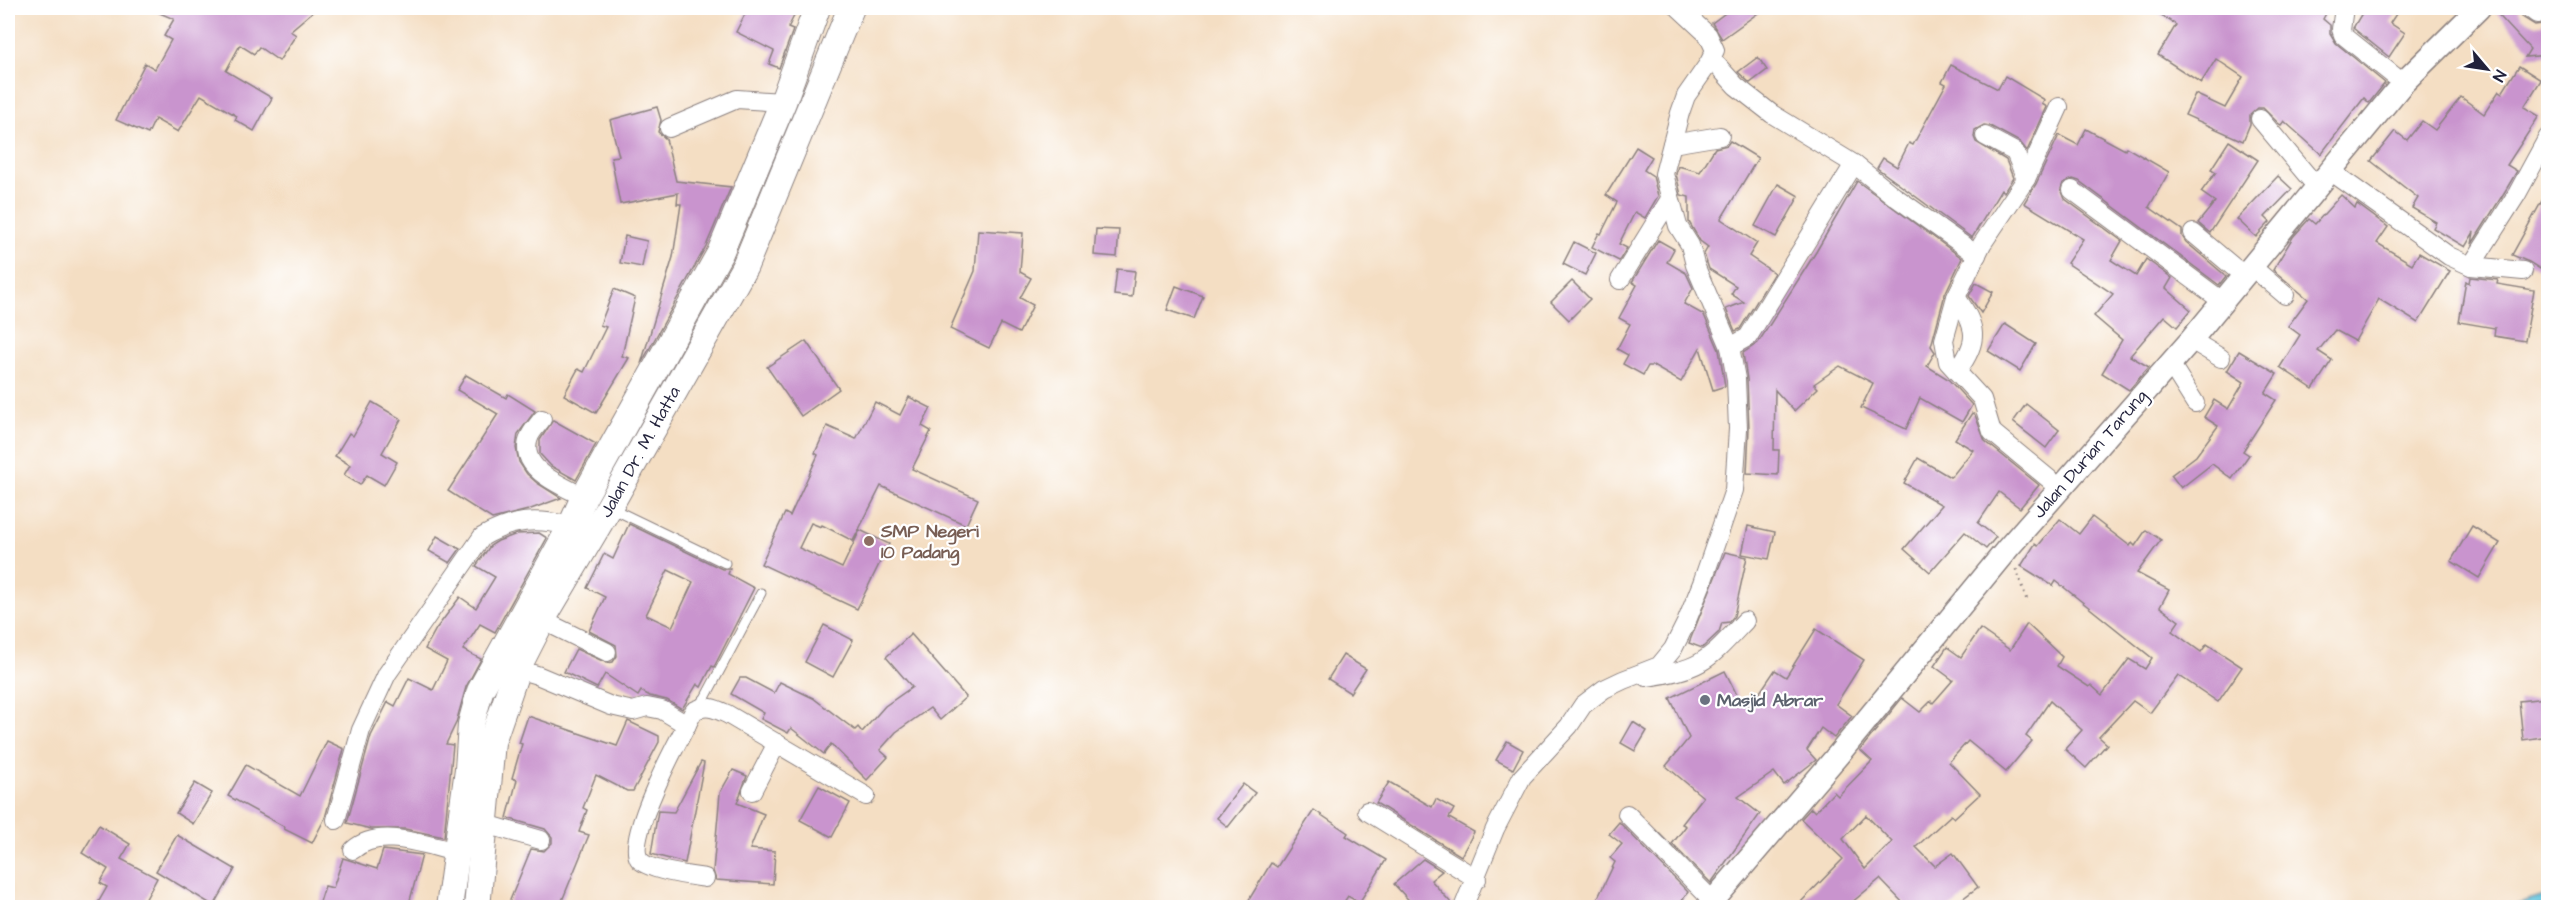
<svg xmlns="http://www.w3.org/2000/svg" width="2556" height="915" viewBox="0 0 2556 915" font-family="'Architects Daughter',sans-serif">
<rect width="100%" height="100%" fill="#fff"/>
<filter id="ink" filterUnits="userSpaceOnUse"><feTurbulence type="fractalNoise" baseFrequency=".0167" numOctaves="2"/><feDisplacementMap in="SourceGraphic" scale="12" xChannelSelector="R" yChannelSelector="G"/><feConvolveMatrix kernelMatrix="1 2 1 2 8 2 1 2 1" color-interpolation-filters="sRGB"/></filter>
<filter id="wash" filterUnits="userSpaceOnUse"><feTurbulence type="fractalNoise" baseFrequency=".008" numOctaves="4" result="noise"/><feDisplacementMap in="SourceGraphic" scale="24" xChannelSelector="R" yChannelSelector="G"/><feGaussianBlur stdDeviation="1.35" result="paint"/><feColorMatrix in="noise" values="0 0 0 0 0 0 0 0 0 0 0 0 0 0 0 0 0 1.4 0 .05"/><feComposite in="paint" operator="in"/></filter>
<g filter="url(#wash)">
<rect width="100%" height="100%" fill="#f4dec3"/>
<path fill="#5ec2dc" stroke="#40728c" stroke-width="1.5" d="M2548 895V907H2509Z"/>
<g id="blocks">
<g fill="#c994ce" fill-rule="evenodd">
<path d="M148 8H317L290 31 296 35 279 61 259 47 254 54 240 45 226 71 272 98 254 131 235 120 237 116 201 95 178 132 155 119 148 134 116 120 145 63 155 69 171 40 164 36 174 19Z"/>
<path d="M748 8H798L788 28 793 30 779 68 769 64 774 51 736 32Z"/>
<path d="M1732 8H1765L1722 39 1712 23Z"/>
<path d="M2151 8H2329L2323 19 2330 25V33L2336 43 2385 83 2369 103 2364 98 2321 154 2284 121 2281 125 2279 124 2263 108H2258L2250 115V124L2243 141 2185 115 2195 94 2225 108 2243 77 2216 59 2201 83 2158 55 2176 25Z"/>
<path d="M2365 8H2400L2390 23 2405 33 2389 57 2353 28Z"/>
<path d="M2492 8H2517L2522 17 2535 25 2542 24 2548 17V55L2525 57 2530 49Z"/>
<path d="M1758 57 1767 70 1750 83 1738 72Z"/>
<path d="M1951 65 1998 89 2005 76 2045 100 2042 104 2047 107 2027 151 2020 142 1990 126 1984 125 1975 130 1974 137 1976 142 2006 160 2013 178 2004 192 2001 190 1972 238 1877 168 1883 158 1897 167 1909 143 1913 145 1946 84 1942 82Z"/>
<path d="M2519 66 2541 80 2524 107 2539 116 2507 165 2517 171 2507 188 2472 244 2474 232 2465 247 2433 228 2436 222 2412 208 2418 198 2371 161 2395 131 2407 140 2422 121 2435 130 2461 97 2484 114 2499 91 2502 93Z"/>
<path d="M657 107 661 120 658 132 666 139 676 181 731 187 706 246 641 364 673 257 681 204H677L678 193 620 204 611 157 619 156 610 120Z"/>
<path d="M2086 129 2125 150 2126 147 2169 172 2149 207 2182 230V236L2186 242 2226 276 2219 285 2079 181 2073 179 2063 183 2061 189 2065 199 2122 241 2111 260 2136 276 2146 259 2172 278 2166 288 2191 310 2177 327 2164 316 2130 356 2149 367 2129 390 2102 373 2122 340 2094 316 2113 294 2067 263 2083 239 2024 203 2036 184 2059 135 2078 145Z"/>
<path d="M1730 141 1758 158 1721 219 1757 243 1749 256 1774 273 1740 329 1735 331 1726 309 1744 302 1731 294 1736 286 1709 269 1704 254 1708 247 1700 241 1689 222V197L1681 195 1676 174 1678 166 1700 172 1715 148 1727 145Z"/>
<path d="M2229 141 2258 160 2210 233 2198 223 2215 202 2201 192 2216 172 2211 169Z"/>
<path d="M1636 147 1652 157 1644 170 1653 176 1658 196 1645 218 1635 212 1619 244 1627 248 1619 261 1592 247 1599 233 1601 234 1617 202 1606 195Z"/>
<path d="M2278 176 2292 189 2265 217 2270 222 2256 237 2237 219Z"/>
<path d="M1857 181 1962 258 1945 294 1931 346 1935 352 1927 366 1948 379 1972 405 1962 422 1920 398 1906 429 1861 408 1873 383 1840 366 1814 384 1818 388 1794 411 1775 390 1774 450H1779L1778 475 1747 473 1749 429 1747 379 1743 353 1758 343 1816 252Z"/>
<path d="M1778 184 1799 196 1776 237 1755 226Z"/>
<path d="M2548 190V253L2540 269 2529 262 2512 255Z"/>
<path d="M2341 195 2355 208 2357 204 2388 227 2377 243 2412 264 2419 253 2450 271 2418 323 2379 299 2355 341 2335 330 2318 351 2332 360 2313 389 2280 367 2300 335 2288 326 2308 299 2273 270 2293 237 2309 219 2315 224Z"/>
<path d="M1096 229 1119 230 1117 257 1094 255Z"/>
<path d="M978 230 1023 233 1020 272 1031 278 1020 298 1033 305 1019 333 1001 324 989 348 950 329 975 271Z"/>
<path d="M625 236 647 241 642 267 620 263Z"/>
<path d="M1658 240 1674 249 1667 262 1686 273 1693 288 1684 304 1704 315 1719 350 1725 386 1713 390 1700 348 1681 382 1653 366H1648L1643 375 1623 364 1628 355 1617 349 1630 324 1619 318 1637 285 1632 282Z"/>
<path d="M1574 242 1596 253 1585 275 1563 264Z"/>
<path d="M1117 269 1135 271 1132 297 1114 295Z"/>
<path d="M2470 277 2498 280 2497 284 2534 290 2525 341 2494 336 2495 328 2459 322 2466 281 2469 283Z"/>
<path d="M1572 281 1590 299 1569 320 1551 302Z"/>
<path d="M1976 283 1993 292 1981 313 1969 296Z"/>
<path d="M1176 286 1203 296 1194 319 1167 310Z"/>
<path d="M614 289 635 298 622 356 629 358 596 413 564 395 578 369 584 372 606 327 600 325Z"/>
<path d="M2005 324 2036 344 2020 371 1988 351Z"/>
<path d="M806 341 839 389 801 416 767 367Z"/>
<path d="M2239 351 2277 374 2265 393 2276 400 2243 451 2249 455 2232 479 2212 464 2181 488 2171 475 2196 456 2218 426 2204 417 2214 400 2228 409 2244 382 2227 371Z"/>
<path d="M466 375 506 398 508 394 535 411 518 434 516 448 519 462 527 474 537 483 561 498 528 510 492 519 448 491 498 414 457 390Z"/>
<path d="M909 397 931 408 922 426 931 431 912 469 978 499 966 525 881 486 853 541 822 525 821 527 811 523 799 548 842 568 860 530 889 544 857 609 761 564 785 513 790 516 818 455 815 453 827 426 856 439 875 402 900 415Z"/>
<path d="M372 402 401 419 382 453 397 462 384 485 367 475 360 485 344 475 350 465 335 456 349 433 353 436Z"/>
<path d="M2026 404 2059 430 2046 448 2013 422Z"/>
<path d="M1972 413 1975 415 1985 441 2039 485 2020 508 1999 492 1978 523 1996 537 1986 549 1965 532 1930 572 1904 549 1942 505 1904 483 1918 458 1950 477 1953 475 1973 450 1955 439Z"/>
<path d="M553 420 596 444 576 480 551 466 540 454V440Z"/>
<path d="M2092 517 2130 546 2132 543 2135 546 2146 530 2161 540 2137 573 2169 590 2160 607 2179 621 2172 631 2201 652 2207 644 2242 667 2218 702 2178 675 2150 713 2133 701 2099 737 2107 744 2086 768 2065 749 2082 730 2050 701 2026 736 2032 741 2006 772 1968 741 1949 762 1980 794 1954 818 1951 815 1916 847 1935 866 1953 853 1978 887 1950 908H1908L1880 879 1845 908H1795L1843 859 1801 819 1811 808 1815 812 1834 792 1838 796 1872 761 1860 750 1902 698 1920 712 1931 701 1933 703 1953 680 1934 666 1947 647 1961 657 1980 629 2010 650 2027 624 2062 657 2057 666 2089 687 2091 685 2102 695 2129 659 2145 669 2152 658 2056 581 2053 586 2021 566 2035 544 2038 546 2060 519 2079 534ZM1866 815 1892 842 1865 869 1843 839Z"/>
<path d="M629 524 722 569H730L728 574 754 588 714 667 712 666 701 687 697 684 682 709 667 700 650 696 641 691 638 696 605 674 597 688 564 672 576 649 607 663 613 662 617 656 616 645 589 631 605 597 587 588 604 554 613 559ZM668 570 693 582 672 627 646 615Z"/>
<path d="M1748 526 1775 532 1769 559 1742 554Z"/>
<path d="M2472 526 2500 543 2479 578 2451 561Z"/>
<path d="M539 533 547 538 495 632 480 624 463 650 481 659 466 687 456 723 446 744 453 745 444 837 405 829H371L347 823 371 736 388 702 395 706 409 678 433 690 447 661 425 649 436 629 460 597 476 608 495 577 476 566 490 546 498 541 517 534Z"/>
<path d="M437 536 460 549 450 563 429 551Z"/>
<path d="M1725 552 1747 557 1734 616 1729 622 1722 623 1719 632 1702 648 1689 643Z"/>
<path d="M824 625 853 640 833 677 805 662Z"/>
<path d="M1816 629 1864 660 1836 704 1852 716 1834 738 1821 728 1807 750 1816 760 1784 785 1774 772 1738 797 1760 814 1711 883 1672 844 1686 826 1682 824 1703 797 1666 766 1689 738 1670 698 1725 671 1741 703 1745 700 1750 707 1775 670 1786 677Z"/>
<path d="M911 634 966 697 940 720 930 708 896 732 880 750 888 757 867 780 831 744 824 754 791 728 788 733 761 719 764 713 731 694 740 678H746L774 693 780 682 813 698 855 730 858 727 862 732 885 706 912 687 886 657Z"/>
<path d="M1343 655 1366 669 1350 693 1328 679Z"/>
<path d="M2546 698 2548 736 2523 740 2519 701Z"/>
<path d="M528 716 617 746 628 721 659 736V742L633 791H627L596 775 583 808 587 810 579 832 589 835 559 908H516L508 905 531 849 544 851 552 843V837L545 829 507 818 517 780 512 778 522 744 519 743Z"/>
<path d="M1633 722 1647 731 1635 751 1621 743Z"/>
<path d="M327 741 344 749 325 818 312 843 284 829 285 827 228 796 246 765 300 796Z"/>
<path d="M1507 741 1523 750 1513 769 1496 760Z"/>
<path d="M701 762 704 763 685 863 651 854 658 811 674 812Z"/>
<path d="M733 770 747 776 737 803 764 814 750 849 775 851 773 884 716 880 713 871 720 793Z"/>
<path d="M1389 782 1432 807 1436 799 1454 809 1449 818 1474 832 1461 856 1376 803Z"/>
<path d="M195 783 212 793 193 824 176 813Z"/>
<path d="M1243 784 1255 793 1228 827 1217 818Z"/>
<path d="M819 786 850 803 832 837 800 820Z"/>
<path d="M1314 810 1348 833 1346 836 1386 860 1359 903 1348 896 1340 908H1244L1271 863 1277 867Z"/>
<path d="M1619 822 1688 892 1677 908H1593L1615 862 1610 858 1622 844 1609 834Z"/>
<path d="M99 825 130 844 121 859 157 878 141 908H95L107 887 100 883 108 869 82 853Z"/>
<path d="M177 835 235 869 214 906 156 871Z"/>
<path d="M383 850 422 855 408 908H318L325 886 333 888 343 858 377 869Z"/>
<path d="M1423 859 1442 871 1431 880 1452 904V908H1416L1394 884Z"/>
</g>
</g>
</g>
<g filter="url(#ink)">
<use href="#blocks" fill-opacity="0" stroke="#8b807f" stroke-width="1.5"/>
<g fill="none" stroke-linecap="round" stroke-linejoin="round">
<g stroke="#8b807f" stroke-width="11">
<g id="service">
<path d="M611 508 725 563"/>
<path d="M697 707 705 698 761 593"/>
</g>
</g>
<g stroke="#8b807f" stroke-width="20">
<g id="minor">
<path d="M2344 8 2341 29 2343 35 2403 83"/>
<path d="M2529 8 2537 14"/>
<path d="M1709 63 1717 65 1736 86 1772 114 1854 164 1894 196 1977 255"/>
<path d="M2059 107 2026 179 1982 244 1956 297 1944 340 1948 362 1982 399 1992 432 2060 488"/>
<path d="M2260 119 2316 186"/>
<path d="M669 128 737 99 783 102"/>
<path d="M1985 136 2015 152 2026 179"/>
<path d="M1672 144 1720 136"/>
<path d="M2329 170 2449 256 2471 266 2523 271"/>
<path d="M2072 190 2222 301"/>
<path d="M2193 233 2243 275"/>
<path d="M2251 266 2285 295"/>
<path d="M2471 266 2517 194 2548 137"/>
<path d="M1620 280 1670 199"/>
<path d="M1956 297C1977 327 1980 341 1957 371"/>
<path d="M2191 340 2221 358"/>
<path d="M1730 347 1748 337 1854 164"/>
<path d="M2170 363 2195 403"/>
<path d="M542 419C538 425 531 431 529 438 517 469 563 486 584 497"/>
<path d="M542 620 607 652"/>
<path d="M517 669 537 675 611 706 633 711 647 707 662 710 687 725"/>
<path d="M1646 677C1702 670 1708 660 1745 621"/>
<path d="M752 791 777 743"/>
<path d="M1367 811 1477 879"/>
<path d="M1627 814 1713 901"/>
<path d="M336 820 361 730 387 674 482 537C513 519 536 518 571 526"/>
<path d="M486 824 541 840"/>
<path d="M353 850C379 826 427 846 457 852"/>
<path d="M705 878C692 876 646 870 639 859 625 837 681 735 694 711 706 704 716 709 727 714L866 796"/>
<path d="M1463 908 1495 829 1522 777 1569 726 1583 705 1604 689 1623 680 1659 666 1673 649 1686 623 1702 583 1734 490 1738 429 1736 379 1730 347 1695 265 1690 245 1678 226 1664 174 1680 113 1686 96 1709 63 1715 50 1708 35 1679 8"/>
</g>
</g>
<g stroke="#8b807f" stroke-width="25">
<path id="tertiary" d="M1707 908 1838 755 2008 548 2191 340 2403 83 2479 8"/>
</g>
<g stroke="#8b807f" stroke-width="28">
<g id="secondary">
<path d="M449 908 468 769 471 724 480 691 571 526 584 497 720 253 783 102 817 8"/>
<path d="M477 908 492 742 517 669 542 620 609 507 745 266 851 8"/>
</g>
</g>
<path stroke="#8b807f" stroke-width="3" stroke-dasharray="1.5 4.5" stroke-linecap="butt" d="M2016 569 2028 603"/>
<use href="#service" stroke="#fff" stroke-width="9"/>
<use href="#minor" stroke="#fff" stroke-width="18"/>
<use href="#tertiary" stroke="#fff" stroke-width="22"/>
<use href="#secondary" stroke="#fff" stroke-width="26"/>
</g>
</g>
<circle fill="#8d6e63" stroke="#fff" stroke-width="2" cx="869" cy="541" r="6"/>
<circle fill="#6b7280" stroke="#fff" stroke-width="2" cx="1705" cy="700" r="6"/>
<g text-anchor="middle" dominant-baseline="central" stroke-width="4.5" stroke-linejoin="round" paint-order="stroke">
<g font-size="18" fill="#22223b" stroke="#fff">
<text transform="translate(640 452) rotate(-61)">Jalan Dr. M. Hatta</text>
<text transform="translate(2090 454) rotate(-49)">Jalan Durian Tarung</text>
</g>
<g font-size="18" font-weight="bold" fill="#785e54" stroke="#fff" text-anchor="start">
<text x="881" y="531">SMP Negeri<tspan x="881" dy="21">10 Padang</tspan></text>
</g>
<g font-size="18" font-weight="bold" fill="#5b616d" stroke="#fff" text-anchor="start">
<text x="1717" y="700">Masjid Abrar</text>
</g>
</g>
<rect width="2556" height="915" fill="none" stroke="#fff" stroke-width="30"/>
<g transform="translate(2487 69) rotate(119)" stroke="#ffffff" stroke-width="4.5" paint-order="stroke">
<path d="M0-4.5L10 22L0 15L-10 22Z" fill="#22223b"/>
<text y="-9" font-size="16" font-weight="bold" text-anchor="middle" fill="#22223b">N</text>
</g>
</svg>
